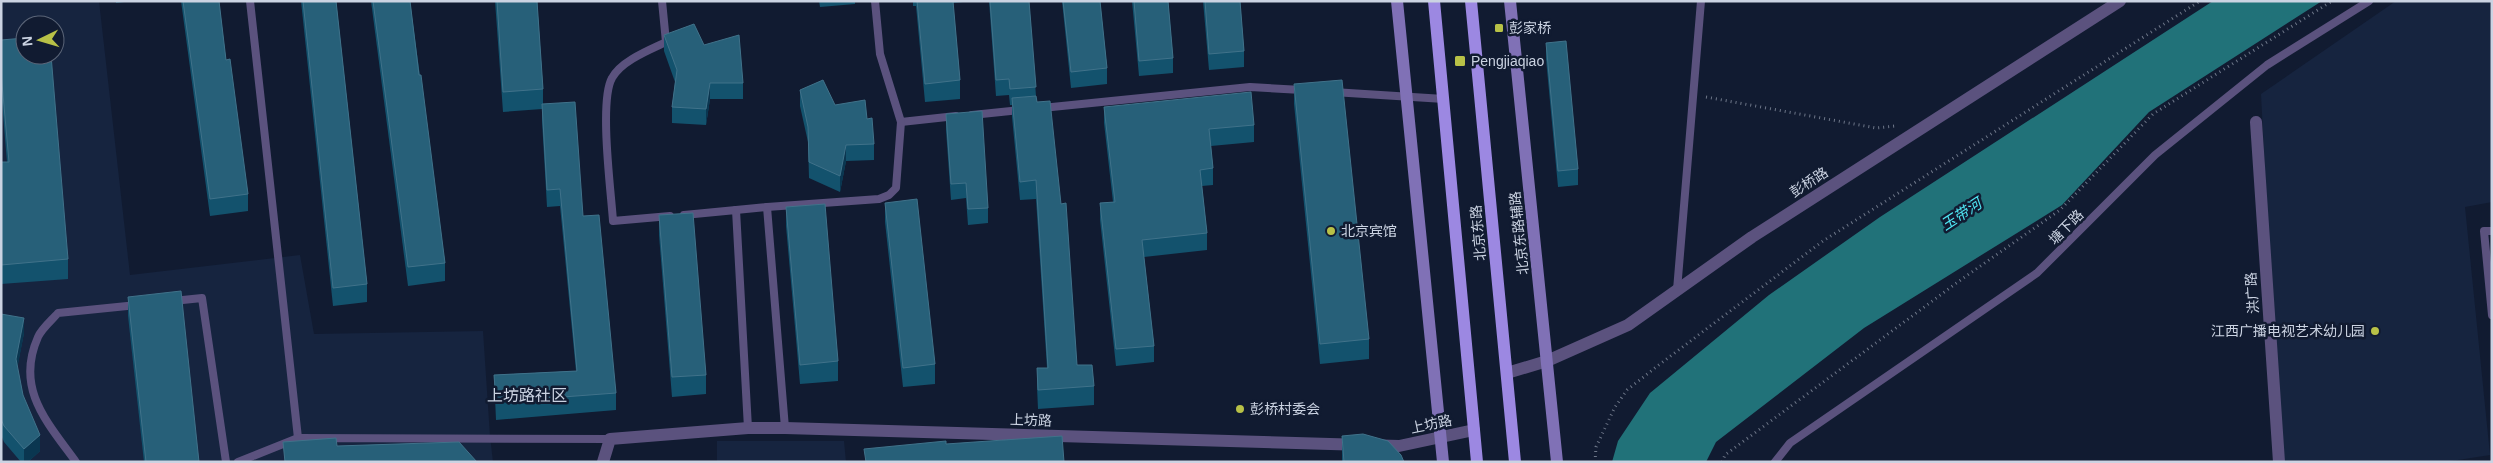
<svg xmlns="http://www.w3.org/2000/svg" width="2493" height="463" viewBox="0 0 2493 463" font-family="Helvetica,'Noto Sans SC',sans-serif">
<rect width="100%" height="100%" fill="#111b31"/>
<g fill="#16243f" fill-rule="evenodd">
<path d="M1 1H99L130 275 300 255 314 334 483 331 490 436 493 462H1ZM25 25H55V55H25Z"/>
<path d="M2396 1H2490L2492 24V202L2465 207 2490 455 2445 462H2280L2261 94Z"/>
<path d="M717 441H844L846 462H717Z"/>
</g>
<path fill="#217279" d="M2213 1H2322L2149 112 2062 205 1864 328 1716 442 1706 462H1612L1618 441 1650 393 1769 295 1880 217Z"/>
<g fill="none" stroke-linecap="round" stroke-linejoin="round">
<g stroke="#6e7789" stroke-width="3" stroke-dasharray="1 4" stroke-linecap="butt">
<path d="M1706 97 1876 128 1895 126"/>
<path d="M1595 462 1596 447 1615 407 1627 390 1660 364 1823 241 2200 1"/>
<path d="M1722 462 1725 455 1962 279 2060 210 2153 114 2332 1"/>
</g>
<g stroke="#5b527e" stroke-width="8">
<path d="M250 1 298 438"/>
<path d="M662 1 666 42C649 50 621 61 612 78 599 101 611 191 613 221L670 216"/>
<path d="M1333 92 1444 99"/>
<path d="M1042 108 1250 87 1302 90"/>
<path d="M972 115 1021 110"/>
<path d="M901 122 956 116"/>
<path d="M736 210 767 207"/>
<path d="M684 215 736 210 748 428"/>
<path d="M2492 231H2484L2492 315"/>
<path d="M1677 290 1701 1"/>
<path d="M173 301 202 298 226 462"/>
<path d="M785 428 767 207 879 199 889 195 896 188 901 122 880 54 875 1"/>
<path d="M76 462C47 422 15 389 38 337 42 328 52 320 58 313L137 305"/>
<path d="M238 462 298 438 610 439"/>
<path d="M1775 462 1790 443 2037 273 2155 155 2267 65 2369 1"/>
</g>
<g stroke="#5b527e" stroke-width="12">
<path d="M2256 122 2279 462"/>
<path d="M1507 373 1547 361 1628 325 1752 237 2120 1"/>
<path d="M603 462 610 439 748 428H785L1399 446 1474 430"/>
</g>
<g stroke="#8071b6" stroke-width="12">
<path d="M1397 1 1443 462"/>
<path d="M1510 1 1557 462"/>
</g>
<g stroke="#9c88e2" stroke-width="12">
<path d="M1434 1 1477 462"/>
<path d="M1471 1 1515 462"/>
</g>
</g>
<g fill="#13526d">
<path d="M116 1H132L116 3Z"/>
<path d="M181 1H219L226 60 248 194V211L210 216Z"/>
<path d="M301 1H336L367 284V302L333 306Z"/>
<path d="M371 1H410L445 263V281L408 286Z"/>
<path d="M495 1H537L543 89V104L583 216 616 393V410L496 420 494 375 576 371 560 206 547 207 542 121V109L503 112Z"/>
<path d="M819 1H855V4L820 7Z"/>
<path d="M913 1H973L953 3 960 80V99L925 102 916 6H913Z"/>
<path d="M989 1H1029L1036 96 1077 365 1094 386V405L1038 409 1037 387V368H1047L1036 199 1020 200 1012 117V105H1010L1009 95 996 96Z"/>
<path d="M1062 1H1100L1107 68V84L1071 88Z"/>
<path d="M1132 1H1168L1173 58V73L1139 76Z"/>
<path d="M1203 1H1240L1244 51V67L1209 70Z"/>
<path d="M664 35 704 45 743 83V99H710L706 125 672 123V107L675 82 664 51Z"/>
<path d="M1 40 68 259V279L1 284V162H7L1 91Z"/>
<path d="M1546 43 1578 169V185L1558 187 1546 59Z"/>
<path d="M1294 84 1369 339V359L1320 364 1294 104Z"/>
<path d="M800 90 867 119 874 144V160L846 161 840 192 809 178 808 142 800 106Z"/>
<path d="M1104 107 1254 125V142L1211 146 1213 168V185L1202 186 1207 233V250L1144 257 1154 346V362L1116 366 1100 220V203L1113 202 1104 123Z"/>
<path d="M946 114 988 208V223L968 225 966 198 951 200 946 130Z"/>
<path d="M885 203 935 364V384L903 387 885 222Z"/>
<path d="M786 207 838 361V381L800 384 786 226Z"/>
<path d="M659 215 706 375V394L672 397 659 235Z"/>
<path d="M128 297 199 462H144L128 316Z"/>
<path d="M1 314 24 333 17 368 23 395 40 451 28 462H21L4 442 1 435Z"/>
<path d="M1342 436 1404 462H1342Z"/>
</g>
<g fill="#0a3650">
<path d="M710 83V99L706 125V109Z"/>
<path d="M846 145V161L840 192V176Z"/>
<path d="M24 318V333L16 375V359Z"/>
<path d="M40 435V451L28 462H24V449Z"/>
</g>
<g fill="#276079" stroke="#40728a">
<path d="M183 1H219L226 60 230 59 248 194 210 199Z"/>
<path d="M303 1H336L367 284 333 288Z"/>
<path d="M373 1H410L419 75H421L445 263 408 267Z"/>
<path d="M497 1H537L543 89 503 92Z"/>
<path d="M917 1H953L960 80 925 84Z"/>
<path d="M990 1H1029L1036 87 1010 89 1009 79 996 80Z"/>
<path d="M1063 1H1100L1107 68 1071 72Z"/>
<path d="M1134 1H1168L1173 58 1139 61Z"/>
<path d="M1205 1H1240L1244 51 1209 54Z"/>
<path d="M694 24 704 45 739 35 743 83H710L706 109 672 107 677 70 664 35Z"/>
<path d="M25 38V55H51L68 259 1 265V162H9L1 72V40Z"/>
<path d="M1566 41 1578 169 1558 171 1546 43Z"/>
<path d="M823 80 835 105 865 100 867 119 872 118 874 144 846 145 840 176 809 162 808 127 800 90Z"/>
<path d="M1342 80 1369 339 1320 344 1294 84Z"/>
<path d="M1251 92 1254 125 1209 129 1213 168 1200 170 1207 233 1142 240 1154 346 1116 349 1100 203 1115 202 1104 107Z"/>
<path d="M1036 96 1037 102 1050 101 1061 204 1066 203 1077 365H1092L1094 386 1038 390 1037 368H1048L1036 180 1020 182 1012 98Z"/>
<path d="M575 102 583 216 599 215 616 393 496 402 494 375 577 371 560 189 547 190 542 104Z"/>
<path d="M982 111 988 208 968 209 966 183 951 184 946 114Z"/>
<path d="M917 199 935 364 903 368 885 203Z"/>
<path d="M825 204 838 361 800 365 786 207Z"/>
<path d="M693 213 706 375 672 377 659 215Z"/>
<path d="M181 291 199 462H146L128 297Z"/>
<path d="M1 314 24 318 16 359 23 395 40 435 24 449 4 426 1 419Z"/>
<path d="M1363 434 1388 441 1401 455 1404 462H1344L1342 436Z"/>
<path d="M1062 436 1064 462H866L864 449 946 441V444Z"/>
<path d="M336 438 337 446 459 442 477 462H285L283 442Z"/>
</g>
<g fill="#b8c147" stroke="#111b31" stroke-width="2">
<rect x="1494" y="23" width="10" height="10" rx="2.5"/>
<rect x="1454" y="55" width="12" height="12" rx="2.5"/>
<circle cx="1331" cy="231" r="5"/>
<circle cx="2375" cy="331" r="5"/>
<circle cx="1240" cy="409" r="5"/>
</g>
<g text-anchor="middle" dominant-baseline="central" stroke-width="5" stroke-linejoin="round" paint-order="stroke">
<g font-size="14" fill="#cbd3e2" stroke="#111b31" text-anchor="start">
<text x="1509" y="28">彭家桥</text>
<text x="1471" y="61">Pengjiaqiao</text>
<text x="1341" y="231">北京宾馆</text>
<text x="2365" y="331" text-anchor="end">江西广播电视艺术幼儿园</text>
<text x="1250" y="409">彭桥村委会</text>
</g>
<g font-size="14" fill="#cbd3e2" stroke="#111b31">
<text transform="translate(1809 182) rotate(-33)">彭桥路</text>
<text transform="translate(2066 227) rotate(-45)">塘下路</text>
<text transform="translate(1478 233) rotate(-95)">北京东路</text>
<text transform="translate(1519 233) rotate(-96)">北京东路辅路</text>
<text transform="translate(2252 293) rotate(-94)">洪广路</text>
<text transform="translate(1031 420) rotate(2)">上坊路</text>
<text transform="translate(1431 424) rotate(-12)">上坊路</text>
</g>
<g font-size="15" font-style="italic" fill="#4fe5f2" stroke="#111b31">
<text transform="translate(1961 214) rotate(-33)">玉带河</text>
</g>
<g font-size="16" fill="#cbd3e2" stroke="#111b31">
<text x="527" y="395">上坊路社区</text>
</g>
</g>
<rect width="2493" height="463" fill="none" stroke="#cbd3e2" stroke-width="5"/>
<g transform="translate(40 40) rotate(265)"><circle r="24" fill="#111b31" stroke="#5b6578"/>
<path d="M0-4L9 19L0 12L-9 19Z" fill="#b8c147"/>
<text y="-8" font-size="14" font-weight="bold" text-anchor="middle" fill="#cbd3e2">N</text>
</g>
</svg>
